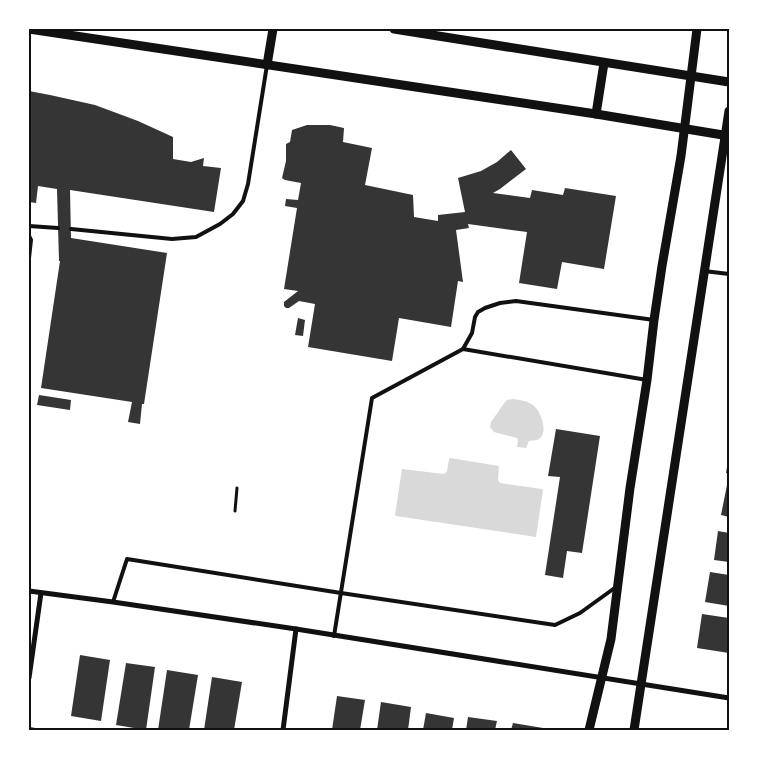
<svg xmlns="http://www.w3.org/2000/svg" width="758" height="759" viewBox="0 0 758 759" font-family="Arial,sans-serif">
<rect width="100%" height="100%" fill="#fff"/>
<g fill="#d9d9d9">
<path d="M514 399C520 400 527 401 533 405 541 411 550 435 537 440 536 440 530 441 529 441L526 448 517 447 518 440 517 438 494 432 490 427 491 422 505 402 507 400Z"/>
<path d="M450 458 499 466 498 480 500 483 542 489 543 490 536 537 396 516 395 515 402 469 444 474 447 471 449 459Z"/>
</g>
<g fill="#353535">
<path d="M29 91 50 95 95 105 138 121 173 137V159L191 162 204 158 203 166 221 168 214 212 70 190 71 238 167 253 144 404H142L140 424 128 422 132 402 41 388 60 261H59L57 189 38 186 36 203 29 202Z"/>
<path d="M307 125H330L344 128 343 142 372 148 365 185 413 195 414 217 438 221V215L465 212 458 178 481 171 497 162 511 150 526 169 500 189 493 193 530 198 532 190 563 195 565 188 616 196 604 269 562 262 557 289 519 283 527 232 468 224 469 228 456 230 463 282 458 281 451 327 399 318 392 361 308 347 315 304 299 301 289 308H286L284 306V302L298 291 284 289 297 208 285 206 286 199 298 200 301 183 285 180 282 178 286 161V144L290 142 292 130Z"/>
<path d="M298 318 305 320 303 336 295 335Z"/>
<path d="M39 395 71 400 70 410 37 405Z"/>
<path d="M556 429 600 436 582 553 567 551 563 578 545 575 560 477 548 476Z"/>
<path d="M728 461H729V474L726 473Z"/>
<path d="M727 485H729V517L721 515Z"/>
<path d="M718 531 729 533V562L714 560Z"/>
<path d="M710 572 729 575V606L705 602Z"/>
<path d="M702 614 729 618V653L697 648Z"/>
<path d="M80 655 110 660 101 721 71 716Z"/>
<path d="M126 663 155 667 146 730 116 725Z"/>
<path d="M167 670 198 675 189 730H158Z"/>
<path d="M212 677 242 682 234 730H204Z"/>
<path d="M337 696 365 700 360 730H332Z"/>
<path d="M381 702 411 707 408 730H377Z"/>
<path d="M426 713 454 718 452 730H423Z"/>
<path d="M468 717 497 721 495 730H466Z"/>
<path d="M513 723 543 728 542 730H511Z"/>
</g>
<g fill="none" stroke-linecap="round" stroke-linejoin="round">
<path stroke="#111" stroke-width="3" d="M235 511 237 488"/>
<g stroke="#111" stroke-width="4">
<path d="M29 226 58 228"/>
<path d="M71 229 172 239 196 237 220 224 233 214 243 201 248 184 267 65"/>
<path d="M29 236 31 240 29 258"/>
<path d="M704 271 729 274"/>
<path d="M463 349 647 380"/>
<path d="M113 602 127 559 341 593 555 625 580 613 616 587"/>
<path d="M334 636 372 398 463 349 472 333 475 317 478 312 485 308 500 303 516 301 654 320"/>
<path d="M29 729 35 730"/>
</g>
<g stroke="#111" stroke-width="5">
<path d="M29 591 113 602 296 629 729 698"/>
<path d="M29 678 41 593"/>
<path d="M283 730 296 629"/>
</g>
<g stroke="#111" stroke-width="9">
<path d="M29 29 596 114 729 136"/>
<path d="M394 29 729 82"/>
<path d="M267 65 273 29"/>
<path d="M596 114 604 63"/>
<path d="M589 730 611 639 630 488 647 380 654 320 662 266 681 156 697 29"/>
<path d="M634 730 729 111"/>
</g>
</g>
<rect width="758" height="759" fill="none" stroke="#ffffff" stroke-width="60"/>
<rect x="30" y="30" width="698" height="699" fill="none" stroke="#111" stroke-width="2"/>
</svg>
